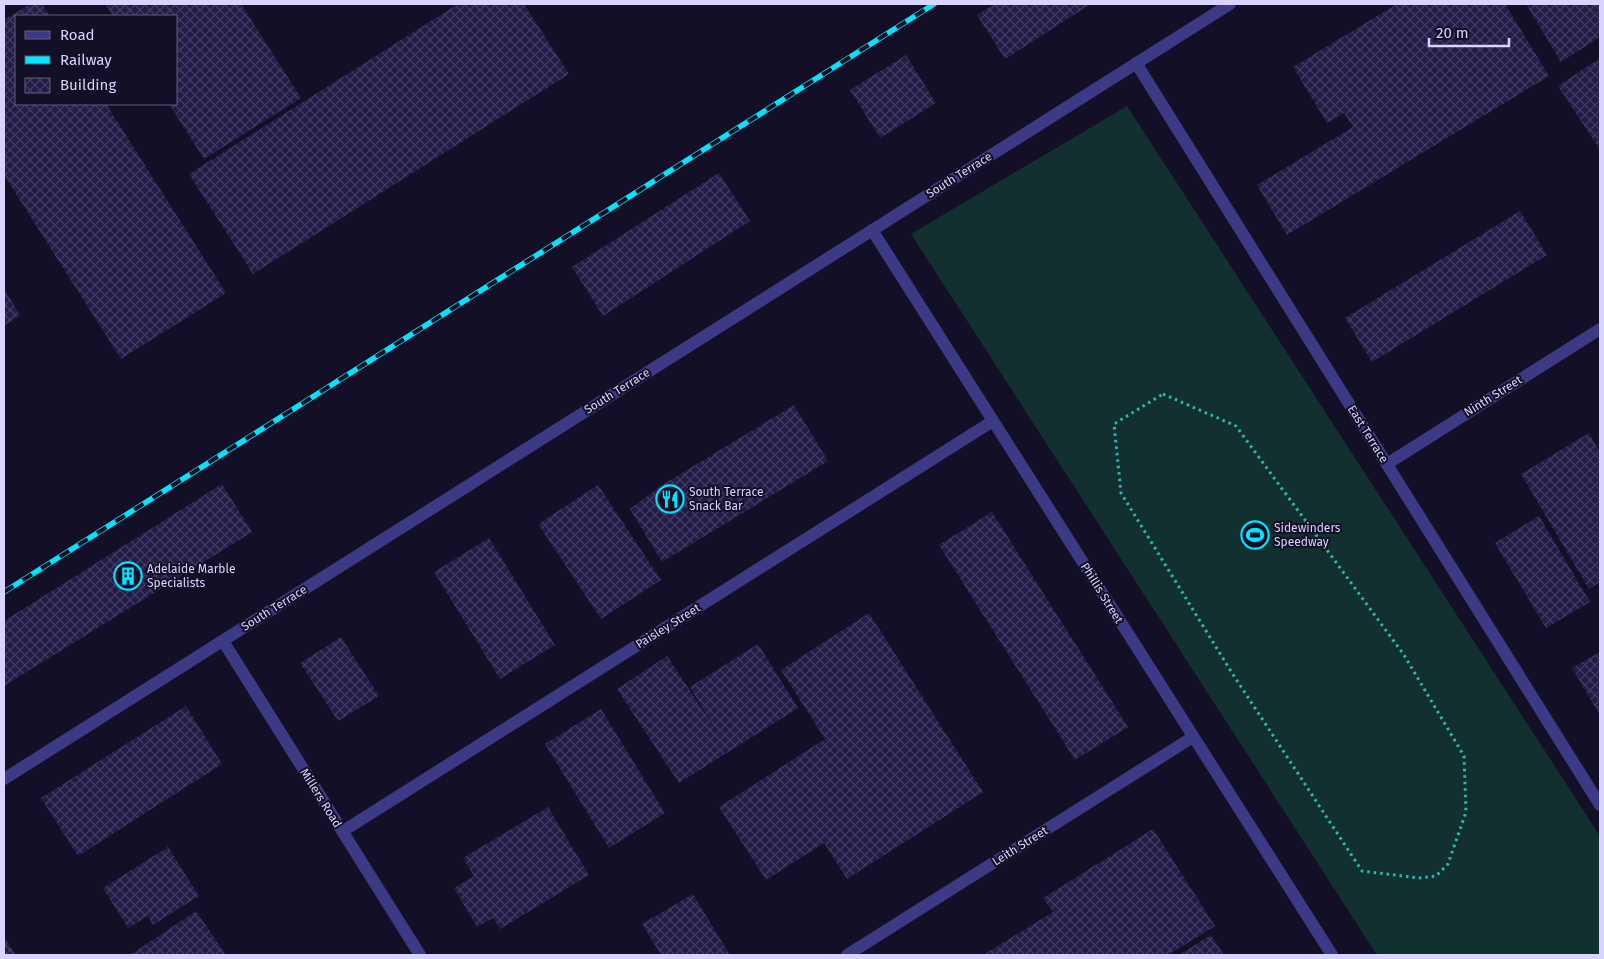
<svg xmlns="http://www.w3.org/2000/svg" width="1604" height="959" viewBox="0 0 1604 959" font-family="'Fira Sans',sans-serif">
<defs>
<pattern id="building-cross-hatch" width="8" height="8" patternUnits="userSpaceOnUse" patternTransform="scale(1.25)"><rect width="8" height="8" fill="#241b47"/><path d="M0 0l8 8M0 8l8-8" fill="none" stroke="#433b63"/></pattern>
</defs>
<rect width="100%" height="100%" fill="#130f26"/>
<path fill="#12302f" d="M1127 106 1600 836V955H1377L911 234Z"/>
<g fill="url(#building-cross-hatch)">
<path d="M30 4H42L50 16H16V104H106L226 293 121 359 4 175V20Z"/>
<path d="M105 4H241L301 98 204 159 169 104H176V16H113Z"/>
<path d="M458 4H524L569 74 253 274 189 174Z"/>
<path d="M994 4H1091L1005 59 977 15Z"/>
<path d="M1397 4H1505L1549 76 1287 235 1257 185 1353 127 1344 113 1327 123 1293 67Z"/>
<path d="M1526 4H1600V37L1561 62Z"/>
<path d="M906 55 936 103 880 138 850 90Z"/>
<path d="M1600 58V150L1558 86Z"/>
<path d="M719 173 750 221 603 316 572 267Z"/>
<path d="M1520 211 1547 255 1372 362 1345 318Z"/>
<path d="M4 289 20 315 4 326Z"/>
<path d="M794 405 828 461 662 562 630 509 659 487Z"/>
<path d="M1589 433 1600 452V582L1589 589 1521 474Z"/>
<path d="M222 484 252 532 4 686V621Z"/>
<path d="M598 485 661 580 601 619 538 524Z"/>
<path d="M992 512 1128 727 1075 760 939 545Z"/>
<path d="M1539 516 1590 602 1546 628 1495 543Z"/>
<path d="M489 538 555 645 500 679 434 572Z"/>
<path d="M869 613 983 792 847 879 824 843 766 880 719 807 825 739 781 670Z"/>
<path d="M341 637 379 696 338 721 300 663Z"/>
<path d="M758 644 798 708 679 783 617 689 667 656 716 730 690 687Z"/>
<path d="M1600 652V715L1572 668Z"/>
<path d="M186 706 222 764 78 856 41 798Z"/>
<path d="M601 709 665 813 609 848 545 744Z"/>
<path d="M548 807 589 875 500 929 493 918 477 927 454 888 474 876 463 858Z"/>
<path d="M1153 829 1215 926 1168 955H983L1053 912 1043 898Z"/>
<path d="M168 847 199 896 153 925 148 916 128 928 103 888Z"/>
<path d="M693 894 730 955H661L642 924Z"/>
<path d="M196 911 226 955H130Z"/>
<path d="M1211 935 1224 955H1179Z"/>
<path d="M4 937 16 955H4Z"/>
</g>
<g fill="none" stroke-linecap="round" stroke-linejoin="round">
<path stroke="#2fb8b0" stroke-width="3" stroke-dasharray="2.5 4" stroke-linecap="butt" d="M1163 394 1236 426 1404 655 1464 756 1466 812 1448 864 1436 876 1419 878 1362 871 1232 673 1121 493 1114 424Z"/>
<g stroke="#3d3a85" stroke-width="12">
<path d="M1136 63 1600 805"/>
<path d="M872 230 1332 955"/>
<path d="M1387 464 1600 329"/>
<path d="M223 641 420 955"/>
<path d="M4 779 1230 4"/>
<path d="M343 831 993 421"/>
<path d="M847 955 1193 737"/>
</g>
<g stroke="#00e5ff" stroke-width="5.5">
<path id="rail" d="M4 592 934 4"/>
</g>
<use href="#rail" stroke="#130f26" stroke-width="4" stroke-dasharray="11" stroke-linecap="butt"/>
</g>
<defs>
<g id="restaurant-ring" transform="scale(1.4375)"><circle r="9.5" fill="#130f26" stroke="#00e5ff" stroke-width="1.5"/><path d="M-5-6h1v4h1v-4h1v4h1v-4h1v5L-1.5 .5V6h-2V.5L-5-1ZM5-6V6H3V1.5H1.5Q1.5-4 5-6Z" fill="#00e5ff"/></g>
<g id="stadium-ring" transform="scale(1.4375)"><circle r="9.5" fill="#130f26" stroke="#00e5ff" stroke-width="1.5"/><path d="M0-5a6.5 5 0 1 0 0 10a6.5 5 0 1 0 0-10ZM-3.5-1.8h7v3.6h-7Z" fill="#00e5ff"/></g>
<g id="building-ring" transform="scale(1.4375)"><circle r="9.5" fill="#130f26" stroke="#00e5ff" stroke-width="1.5"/><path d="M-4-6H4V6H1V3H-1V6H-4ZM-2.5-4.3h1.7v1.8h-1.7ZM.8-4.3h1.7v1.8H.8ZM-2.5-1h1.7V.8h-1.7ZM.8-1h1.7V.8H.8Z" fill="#00e5ff"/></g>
</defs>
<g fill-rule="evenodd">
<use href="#restaurant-ring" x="670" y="499"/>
<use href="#stadium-ring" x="1255" y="535"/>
<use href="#building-ring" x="128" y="576"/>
</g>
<g text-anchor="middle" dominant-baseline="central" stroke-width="4" stroke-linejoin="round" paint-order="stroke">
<g font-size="12" fill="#d9d4ff" stroke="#130f26">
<text transform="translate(959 175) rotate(-32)">South Terrace</text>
<text transform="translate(617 391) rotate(-32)">South Terrace</text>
<text transform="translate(1493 396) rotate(-32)">Ninth Street</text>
<text transform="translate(1368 434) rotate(58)">East Terrace</text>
<text transform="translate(1102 593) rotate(58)">Phillis Street</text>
<text transform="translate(274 608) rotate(-32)">South Terrace</text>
<text transform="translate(668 626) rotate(-32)">Paisley Street</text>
<text transform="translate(321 798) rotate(58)">Millers Road</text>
<text transform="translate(1020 846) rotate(-32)">Leith Street</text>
</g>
<g font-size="12" fill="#d9d4ff" stroke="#130f26" text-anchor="start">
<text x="689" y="492">South Terrace<tspan x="689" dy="14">Snack Bar</tspan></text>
<text x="1274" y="528">Sidewinders<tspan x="1274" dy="14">Speedway</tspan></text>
<text x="147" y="569">Adelaide Marble<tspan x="147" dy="14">Specialists</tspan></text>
</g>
</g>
<rect width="1604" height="959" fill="none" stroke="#d9d4ff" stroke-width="10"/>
<rect x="15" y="15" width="162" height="90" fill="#130f26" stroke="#625e7d"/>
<rect x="25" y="31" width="25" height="8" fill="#3d3a85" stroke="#625e7d"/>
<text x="60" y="40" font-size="15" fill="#d9d4ff">Road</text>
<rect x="25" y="56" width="25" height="8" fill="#00e5ff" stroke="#625e7d"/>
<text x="60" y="65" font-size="15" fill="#d9d4ff">Railway</text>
<rect x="25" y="78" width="25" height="15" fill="url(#building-cross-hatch)" stroke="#625e7d"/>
<text x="60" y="90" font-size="15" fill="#d9d4ff">Building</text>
<path d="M1429 38v8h80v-8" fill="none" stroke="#d9d4ff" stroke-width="2.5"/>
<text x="1436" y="38" font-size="15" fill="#d9d4ff" stroke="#130f26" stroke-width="4" paint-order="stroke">20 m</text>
</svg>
